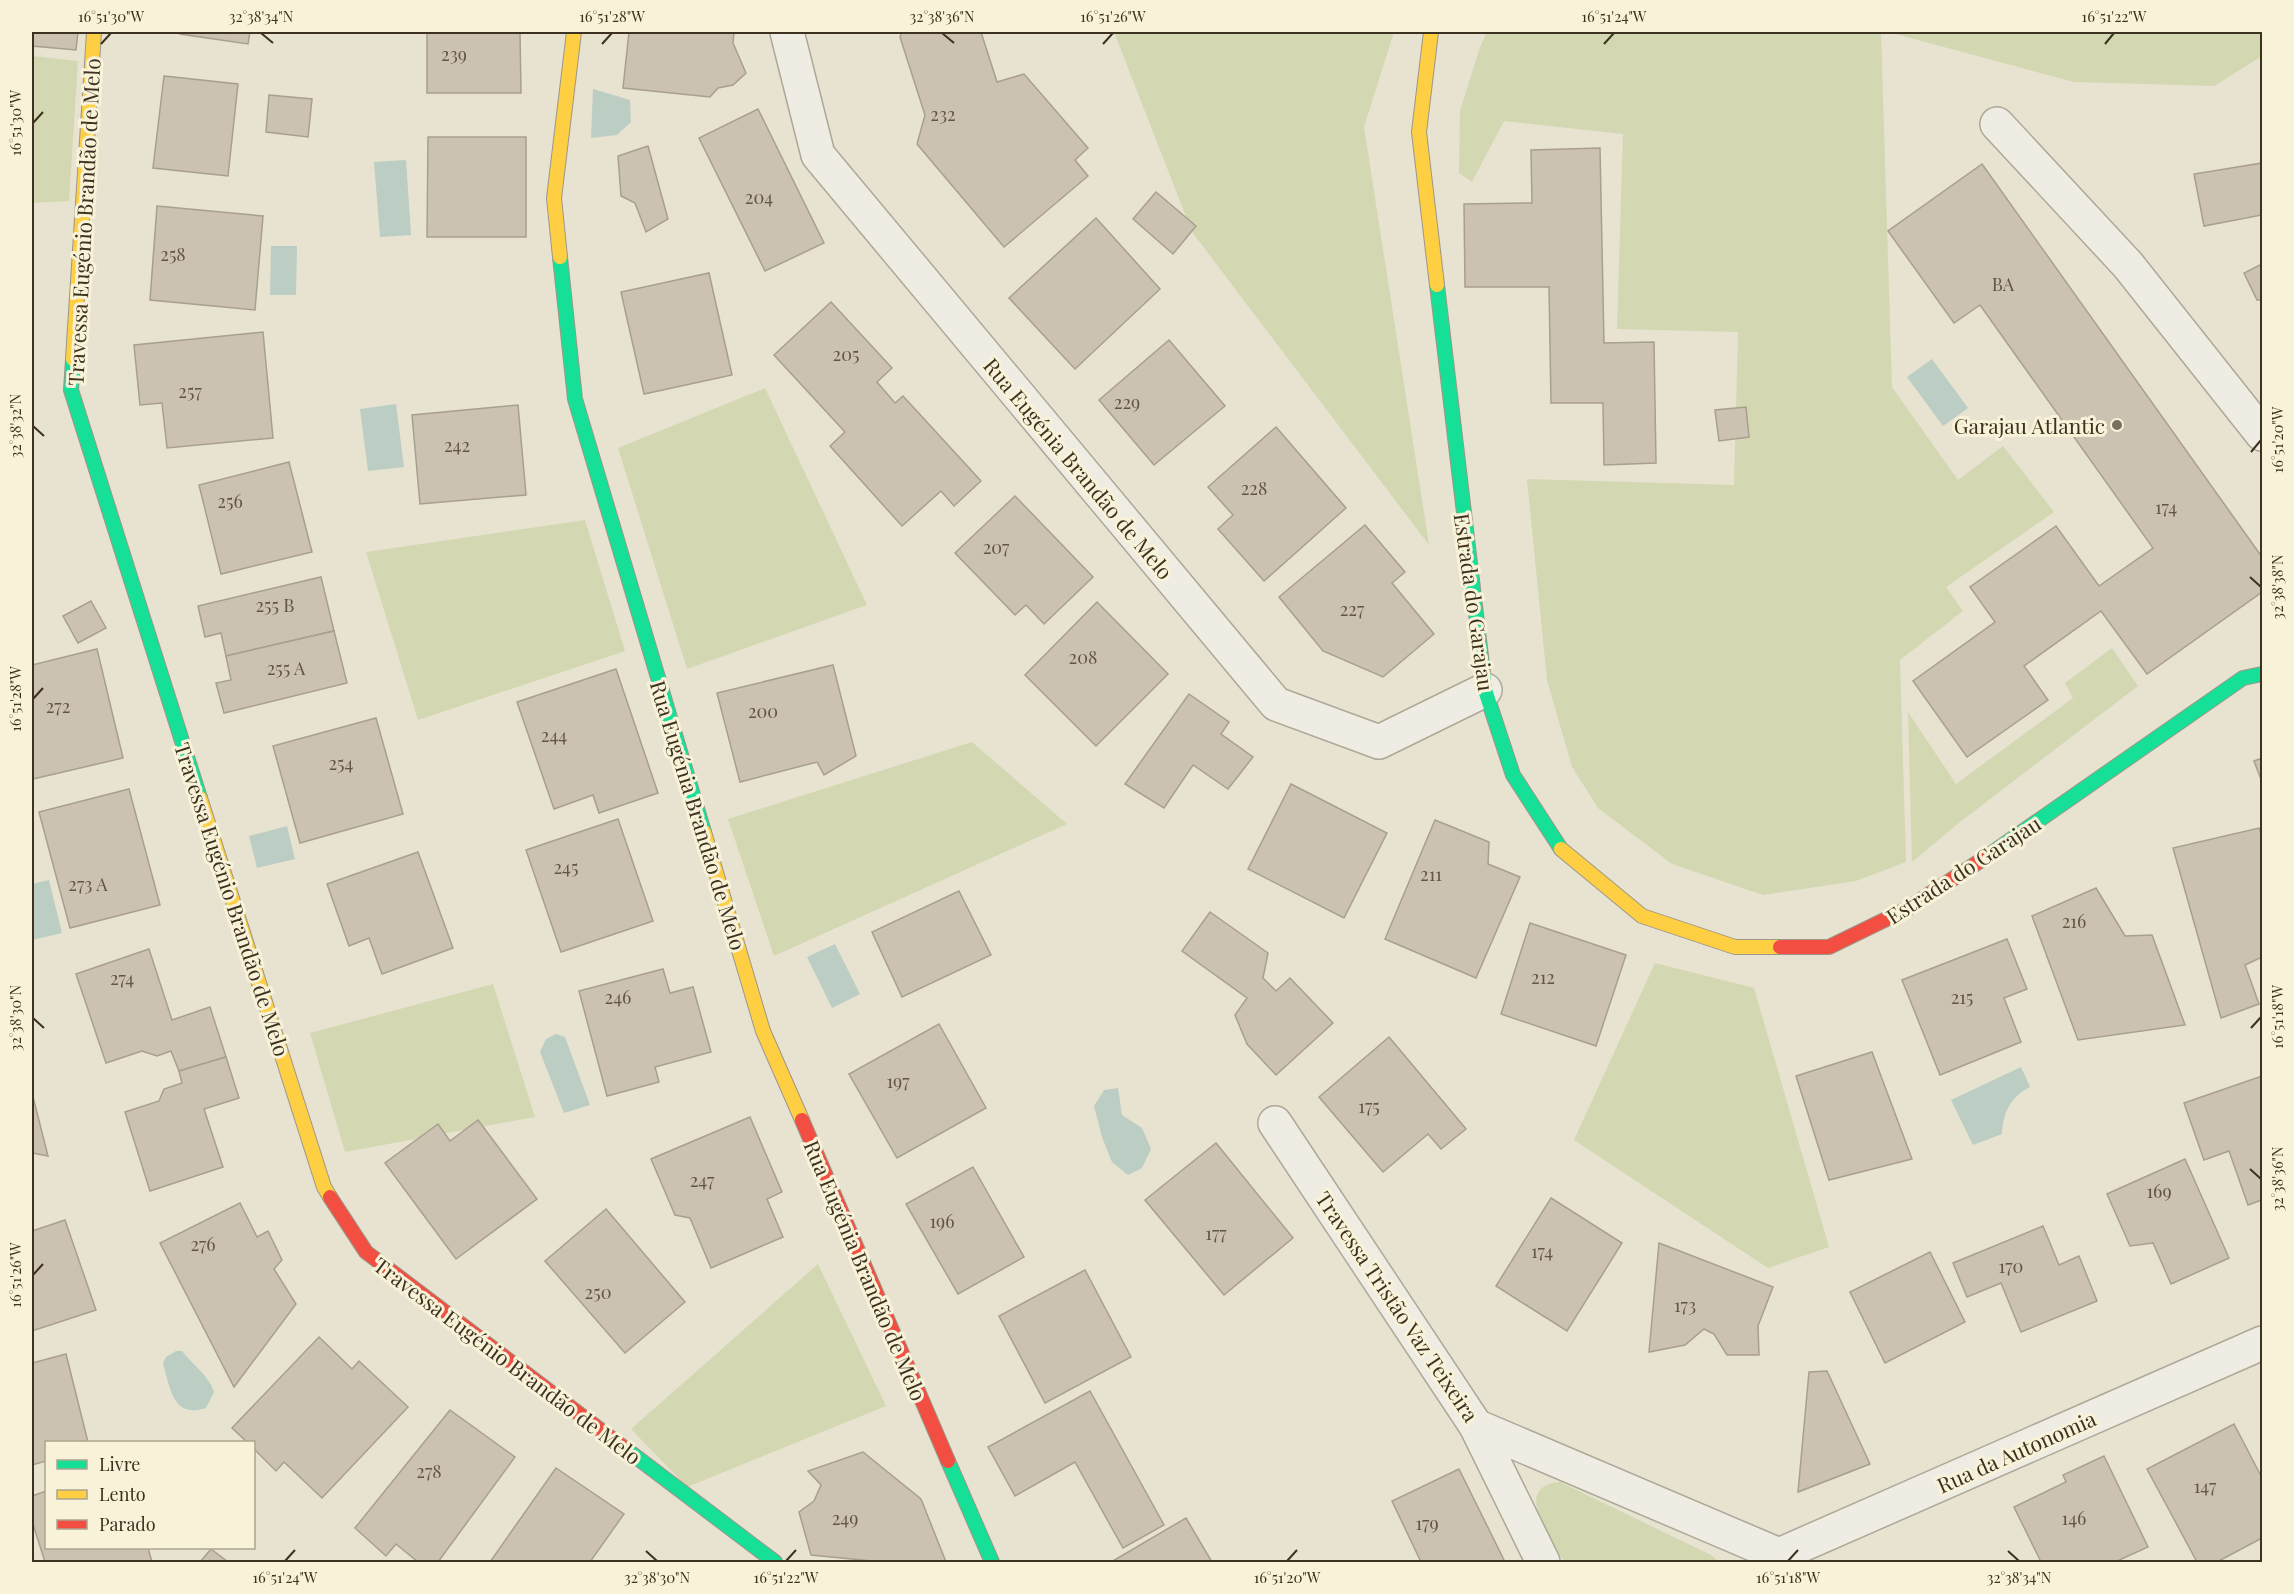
<svg xmlns="http://www.w3.org/2000/svg" width="2294" height="1594" viewBox="0 0 2294 1594" font-family="'Playfair Display',serif">
<rect width="100%" height="100%" fill="#e7e3d0"/>
<g fill="#d3d8b2">
<path d="M1114 32H1394L1364 127 1429 545 1192 232Z"/>
<path d="M1487 32H1881L1892 387 1958 480 2003 446 2054 512 1946 587 1963 611 1900 660 1906 862 1856 881 1763 895 1672 864 1598 808 1572 767 1547 680 1527 479 1734 485 1738 332 1617 329 1623 134 1504 121 1472 182 1459 173 1460 111 1480 47Z"/>
<path d="M1888 32H2262V56L2214 86 2074 82Z"/>
<path d="M32 56 78 61 69 201 32 203Z"/>
<path d="M765 388 867 605 687 669 618 448Z"/>
<path d="M585 520 625 651 418 720 366 552Z"/>
<path d="M2112 648 2138 686 1960 822 1912 862 1908 712 1956 784 2073 698 2065 683Z"/>
<path d="M972 742 1067 824 774 956 728 819Z"/>
<path d="M1655 963 1754 988 1829 1247 1768 1268 1574 1140Z"/>
<path d="M493 984 535 1117 345 1152 310 1033Z"/>
<path d="M818 1264 886 1406 687 1487 631 1429Z"/>
<path d="M1560 1482 1711 1555 1719 1562H1564C1551 1540 1511 1486 1560 1482Z"/>
</g>
<g fill="#bccdc4">
<path d="M593 89 630 100 631 122 617 135 591 138Z"/>
<path d="M406 160 411 235 380 237 374 162Z"/>
<path d="M271 246H297L296 295H270Z"/>
<path d="M1932 359 1968 408 1943 426 1907 377Z"/>
<path d="M396 404 404 467 368 471 360 409Z"/>
<path d="M287 826 295 859 257 868 249 836Z"/>
<path d="M49 880 62 933 32 940V884Z"/>
<path d="M835 944 860 994 832 1008 807 957Z"/>
<path d="M556 1034 565 1037 590 1105 564 1113 540 1052 546 1039Z"/>
<path d="M2021 1067 2030 1087C2010 1097 2003 1113 2002 1134L1973 1145 1951 1100Z"/>
<path d="M1118 1088 1122 1115 1142 1128 1151 1149 1142 1168 1128 1175 1112 1162 1102 1137 1094 1106 1104 1090Z"/>
<path d="M176 1351H182C192 1364 210 1377 214 1392L206 1408C172 1419 170 1387 163 1363L166 1357Z"/>
</g>
<g fill="#ccc2b1" stroke="#a89f8f" stroke-width="1.5">
<path d="M32 32H78L76 50 32 46Z"/>
<path d="M180 32H250L248 44 180 34Z"/>
<path d="M427 32H520L521 93H427Z"/>
<path d="M629 32H734L733 43 746 73 733 85 718 88 710 97 623 88Z"/>
<path d="M902 32H981L997 82 1024 74 1088 148 1075 160 1088 176 1004 247 917 144 925 115 900 37Z"/>
<path d="M164 76 238 84 228 176 153 168Z"/>
<path d="M269 95 312 99 308 137 266 132Z"/>
<path d="M758 109 824 243 765 271 699 138Z"/>
<path d="M428 137H526V237H427Z"/>
<path d="M648 146 668 219 646 232 635 203 621 196 618 156Z"/>
<path d="M1600 148 1604 343 1654 342 1656 463 1604 465 1603 403H1551L1549 287H1465L1464 204 1532 203 1531 150Z"/>
<path d="M2262 163V215L2204 226 2194 174Z"/>
<path d="M1982 164 2262 557V592L2147 674 2101 611 2024 666 2048 700 1967 757 1913 681 1995 622 1970 587 2056 526 2099 586 2153 548 1980 305 1954 323 1888 231Z"/>
<path d="M1156 192 1196 226 1173 254 1133 219Z"/>
<path d="M157 206 263 216 255 310 150 300Z"/>
<path d="M1096 218 1160 289 1075 369 1009 298Z"/>
<path d="M2262 264V300H2257L2244 273Z"/>
<path d="M709 273 732 375 644 394 621 292Z"/>
<path d="M831 302 892 368 877 382 895 403 903 396 981 481 954 506 941 491 902 526 830 446 845 432 774 355Z"/>
<path d="M263 332 273 438 167 448 162 403 140 405 134 345Z"/>
<path d="M1169 340 1225 406 1154 465 1099 400Z"/>
<path d="M518 405 526 495 420 504 412 415Z"/>
<path d="M1746 407 1749 437 1719 441 1715 410Z"/>
<path d="M1276 427 1346 508 1264 581 1218 529 1233 515 1208 487Z"/>
<path d="M289 462 312 552 221 574 199 485Z"/>
<path d="M1015 496 1093 577 1044 624 1026 605 1015 615 955 553Z"/>
<path d="M1365 525 1405 572 1392 583 1434 634 1383 677 1323 651 1279 597Z"/>
<path d="M321 577 334 631 226 656 221 633 205 637 198 606Z"/>
<path d="M91 601 106 628 78 643 63 616Z"/>
<path d="M1097 602 1168 674 1096 746 1025 675Z"/>
<path d="M334 631 347 683 224 713 216 683 231 680 226 656Z"/>
<path d="M97 649 123 758 33 779 32 665Z"/>
<path d="M833 665 856 756 824 775 817 762 740 782 717 693Z"/>
<path d="M616 669 658 793 599 813 593 795 554 809 517 702Z"/>
<path d="M1189 694 1229 722 1221 734 1253 757 1228 789 1193 765 1164 808 1125 784Z"/>
<path d="M376 718 403 814 300 843 273 746Z"/>
<path d="M2262 758V782L2254 761Z"/>
<path d="M1291 784 1387 833 1344 918 1248 869Z"/>
<path d="M129 789 160 905 70 928 39 812Z"/>
<path d="M618 819 653 921 561 952 526 850Z"/>
<path d="M1435 820 1489 842 1488 864 1520 877 1476 978 1385 939Z"/>
<path d="M2259 828 2262 835V957L2245 965 2259 1004 2221 1018 2173 848Z"/>
<path d="M418 852 453 948 382 974 369 938 349 946 327 884Z"/>
<path d="M2096 888 2125 936 2152 935 2185 1025 2078 1040 2032 916Z"/>
<path d="M959 891 991 955 902 997 872 932Z"/>
<path d="M1210 912 1268 953 1263 978 1276 991 1290 978 1333 1023 1276 1075 1247 1044 1235 1015 1247 998 1182 951Z"/>
<path d="M1530 923 1626 955 1596 1046 1501 1014Z"/>
<path d="M2007 939 2027 989 2004 998 2021 1042 1940 1075 1902 980Z"/>
<path d="M149 949 172 1020 210 1007 226 1057 179 1071 171 1051 157 1056 142 1051 106 1063 76 974Z"/>
<path d="M663 969 670 993 693 987 711 1052 655 1067 659 1082 607 1096 579 991Z"/>
<path d="M939 1024 986 1108 897 1158 849 1074Z"/>
<path d="M1389 1037 1466 1129 1441 1149 1428 1134 1383 1172 1319 1097Z"/>
<path d="M1872 1052 1912 1159 1829 1180 1796 1076Z"/>
<path d="M226 1057 239 1098 204 1109 223 1167 150 1191 125 1112 159 1101 164 1089 182 1083 179 1071Z"/>
<path d="M2262 1076V1200L2248 1205 2229 1151 2204 1160 2184 1103Z"/>
<path d="M32 1093 48 1156 32 1153Z"/>
<path d="M750 1117 782 1192 767 1199 783 1237 711 1268 690 1218 675 1215 651 1159Z"/>
<path d="M478 1120 537 1199 456 1259 385 1163 438 1124 450 1141Z"/>
<path d="M1216 1143 1293 1238 1224 1295 1145 1200Z"/>
<path d="M2185 1159 2229 1258 2171 1284 2153 1243 2130 1246 2107 1194Z"/>
<path d="M973 1167 1024 1257 958 1294 906 1204Z"/>
<path d="M1551 1198 1622 1243 1567 1331 1496 1286Z"/>
<path d="M240 1203 257 1237 268 1231 282 1260 274 1269 296 1304 234 1387 160 1243Z"/>
<path d="M606 1209 685 1302 625 1353 545 1261Z"/>
<path d="M65 1220 96 1310 32 1331V1231Z"/>
<path d="M2043 1226 2059 1265 2079 1256 2097 1301 2021 1332 2001 1283 1967 1297 1953 1263Z"/>
<path d="M1659 1243 1773 1287 1758 1326 1759 1355H1727L1714 1334 1704 1329 1685 1345 1649 1352Z"/>
<path d="M1930 1252 1965 1322 1885 1363 1850 1292Z"/>
<path d="M1085 1270 1131 1357 1045 1403 999 1316Z"/>
<path d="M319 1337 352 1369 359 1361 408 1407 322 1498 284 1462 276 1471 254 1449V1442H247L232 1428Z"/>
<path d="M66 1354 88 1442H46V1461L32 1465V1363Z"/>
<path d="M1827 1371 1870 1464 1798 1492 1809 1372Z"/>
<path d="M1090 1391 1164 1525 1123 1548 1075 1462 1015 1496 988 1447Z"/>
<path d="M450 1410 515 1457 438 1562H418L396 1544 386 1556 355 1528Z"/>
<path d="M2234 1424 2262 1478V1538L2217 1562H2197L2147 1469Z"/>
<path d="M863 1452 921 1499 946 1562H882L811 1555 799 1512 814 1501 821 1485 808 1471Z"/>
<path d="M2104 1456 2148 1547 2115 1562H2041L2014 1507 2066 1482 2063 1475Z"/>
<path d="M556 1468 624 1514 590 1562H490Z"/>
<path d="M1459 1469 1505 1562H1421L1392 1501Z"/>
<path d="M46 1491V1548H148L152 1562H45L32 1521V1496Z"/>
<path d="M1186 1518 1212 1562H1111Z"/>
<path d="M211 1549 228 1562H200Z"/>
</g>
<g fill="none" stroke-linecap="round" stroke-linejoin="round">
<g stroke="#ada898" stroke-width="36">
<g id="street">
<path d="M787 32 818 155 1276 704 1379 742 1485 690"/>
<path d="M1997 124 2128 265 2262 434"/>
<path d="M1275 1123 1476 1426 1543 1562"/>
<path d="M1476 1426 1779 1555"/>
<path d="M1772 1562 1779 1555 2262 1343"/>
</g>
</g>
<g stroke="#9c9788" stroke-width="16">
<g id="fast">
<path d="M560 257 575 399 704 832"/>
<path d="M1437 285 1485 690 1513 775 1561 849"/>
<path d="M73 359 71 390 200 798"/>
<path d="M1986 857 2243 678 2262 674"/>
<path d="M623 1447 775 1562"/>
<path d="M948 1461 992 1562"/>
</g>
</g>
<g stroke="#9c9788" stroke-width="16">
<g id="slow">
<path d="M1431 32 1419 132 1437 285"/>
<path d="M560 257 554 198 574 32"/>
<path d="M73 359 94 32"/>
<path d="M200 798 324 1187 330 1197"/>
<path d="M704 832 763 1031 802 1120"/>
<path d="M1561 849 1642 916 1735 947H1780"/>
</g>
</g>
<g stroke="#9c9788" stroke-width="16">
<g id="jam">
<path d="M1780 947H1829L1907 909 1986 857"/>
<path d="M802 1120 948 1461"/>
<path d="M330 1197 366 1252 623 1447"/>
</g>
</g>
<use href="#street" stroke="#efece3" stroke-width="33"/>
<use href="#fast" stroke="#16e098" stroke-width="14"/>
<use href="#slow" stroke="#ffcf43" stroke-width="14"/>
<use href="#jam" stroke="#f24e42" stroke-width="14"/>
</g>
<path fill="none" stroke="#3d3120" stroke-width="2" d="M261 33 273 43M942 33 954 43M101 44 111 33M602 44 612 33M1103 44 1113 33M1604 44 1614 33M2105 44 2114 33M33 123 43 112M33 426 44 436M2251 452 2261 440M2250 577 2261 587M33 699 43 688M33 1018 44 1028M2251 1028 2261 1017M2250 1169 2261 1179M33 1275 43 1264M646 1551 657 1561M2008 1551 2019 1561M285 1561 295 1550M786 1561 796 1550M1287 1561 1297 1550M1788 1561 1798 1550"/>
<circle fill="#786f5e" stroke="#f7f2d8" stroke-width="2" cx="2117" cy="425" r="6"/>
<g text-anchor="middle" dominant-baseline="central" stroke-width="6" stroke-linejoin="round" paint-order="stroke">
<g font-size="18" fill="#615544">
<text x="454" y="54">239</text>
<text x="943" y="114">232</text>
<text x="759" y="197">204</text>
<text x="173" y="254">258</text>
<text x="2003" y="284">BA</text>
<text x="846" y="354">205</text>
<text x="190" y="391">257</text>
<text x="1127" y="402">229</text>
<text x="457" y="445">242</text>
<text x="1254" y="488">228</text>
<text x="230" y="501">256</text>
<text x="2166" y="507">174</text>
<text x="996" y="547">207</text>
<text x="275" y="605">255 B</text>
<text x="1352" y="609">227</text>
<text x="1083" y="657">208</text>
<text x="286" y="668">255 A</text>
<text x="58" y="706">272</text>
<text x="763" y="711">200</text>
<text x="554" y="735">244</text>
<text x="341" y="763">254</text>
<text x="566" y="867">245</text>
<text x="1431" y="874">211</text>
<text x="88" y="884">273 A</text>
<text x="2074" y="921">216</text>
<text x="1543" y="977">212</text>
<text x="122" y="978">274</text>
<text x="618" y="997">246</text>
<text x="1962" y="997">215</text>
<text x="898" y="1081">197</text>
<text x="1369" y="1106">175</text>
<text x="702" y="1180">247</text>
<text x="2159" y="1191">169</text>
<text x="942" y="1221">196</text>
<text x="1216" y="1233">177</text>
<text x="203" y="1244">276</text>
<text x="1542" y="1251">174</text>
<text x="2011" y="1266">170</text>
<text x="598" y="1292">250</text>
<text x="1685" y="1305">173</text>
<text x="429" y="1471">278</text>
<text x="2205" y="1486">147</text>
<text x="845" y="1518">249</text>
<text x="2074" y="1518">146</text>
<text x="1427" y="1523">179</text>
</g>
<g font-size="21" fill="#3d3120" stroke="#f7f2d8">
<text transform="translate(83 222) rotate(-87)">Travessa Eugénio Brandão de Melo</text>
<text transform="translate(1079 468) rotate(50)">Rua Eugénia Brandão de Melo</text>
<text transform="translate(1475 602) rotate(82)">Estrada do Garajau</text>
<text transform="translate(699 815) rotate(73)">Rua Eugénia Brandão de Melo</text>
<text transform="translate(1963 869) rotate(-33)">Estrada do Garajau</text>
<text transform="translate(233 899) rotate(72)">Travessa Eugénio Brandão de Melo</text>
<text transform="translate(866 1270) rotate(67)">Rua Eugénia Brandão de Melo</text>
<text transform="translate(1398 1306) rotate(56)">Travessa Tristão Vaz Teixeira</text>
<text transform="translate(508 1360) rotate(37)">Travessa Eugénio Brandão de Melo</text>
<text transform="translate(2016 1451) rotate(-24)">Rua da Autonomia</text>
</g>
<g font-size="21" fill="#3d3120" stroke="#f7f2d8" text-anchor="end">
<text x="2105" y="425">Garajau Atlantic</text>
</g>
</g>
<rect width="2294" height="1594" fill="none" stroke="#f7f2d8" stroke-width="66"/>
<rect x="45" y="1441" width="210" height="108" fill="#f7f2d8" stroke="#ada58e" stroke-width="1.5"/>
<rect x="57" y="1460" width="30" height="9" fill="#16e098" stroke="#ada58e" stroke-width="1.5"/>
<text x="99" y="1471" font-size="18" fill="#3d3120">Livre</text>
<rect x="57" y="1490" width="30" height="9" fill="#ffcf43" stroke="#ada58e" stroke-width="1.5"/>
<text x="99" y="1501" font-size="18" fill="#3d3120">Lento</text>
<rect x="57" y="1520" width="30" height="9" fill="#f24e42" stroke="#ada58e" stroke-width="1.5"/>
<text x="99" y="1531" font-size="18" fill="#3d3120">Parado</text>
<rect x="33" y="33" width="2228" height="1528" fill="none" stroke="#3d3120" stroke-width="2"/>
<g font-size="15" text-anchor="middle" fill="#3d3120">
<text x="111" y="22">16°51'30"W</text>
<text x="261" y="22">32°38'34"N</text>
<text x="612" y="22">16°51'28"W</text>
<text x="942" y="22">32°38'36"N</text>
<text x="1113" y="22">16°51'26"W</text>
<text x="1614" y="22">16°51'24"W</text>
<text x="2114" y="22">16°51'22"W</text>
<text transform="translate(16 123) rotate(-90)" y="5">16°51'30"W</text>
<text transform="translate(16 426) rotate(-90)" y="5">32°38'32"N</text>
<text transform="translate(2278 440) rotate(-90)" y="5">16°51'20"W</text>
<text transform="translate(2278 587) rotate(-90)" y="5">32°38'38"N</text>
<text transform="translate(16 699) rotate(-90)" y="5">16°51'28"W</text>
<text transform="translate(2278 1017) rotate(-90)" y="5">16°51'18"W</text>
<text transform="translate(16 1018) rotate(-90)" y="5">32°38'30"N</text>
<text transform="translate(2278 1179) rotate(-90)" y="5">32°38'36"N</text>
<text transform="translate(16 1275) rotate(-90)" y="5">16°51'26"W</text>
<text x="285" y="1583">16°51'24"W</text>
<text x="657" y="1583">32°38'30"N</text>
<text x="786" y="1583">16°51'22"W</text>
<text x="1287" y="1583">16°51'20"W</text>
<text x="1788" y="1583">16°51'18"W</text>
<text x="2019" y="1583">32°38'34"N</text>
</g>
</svg>
